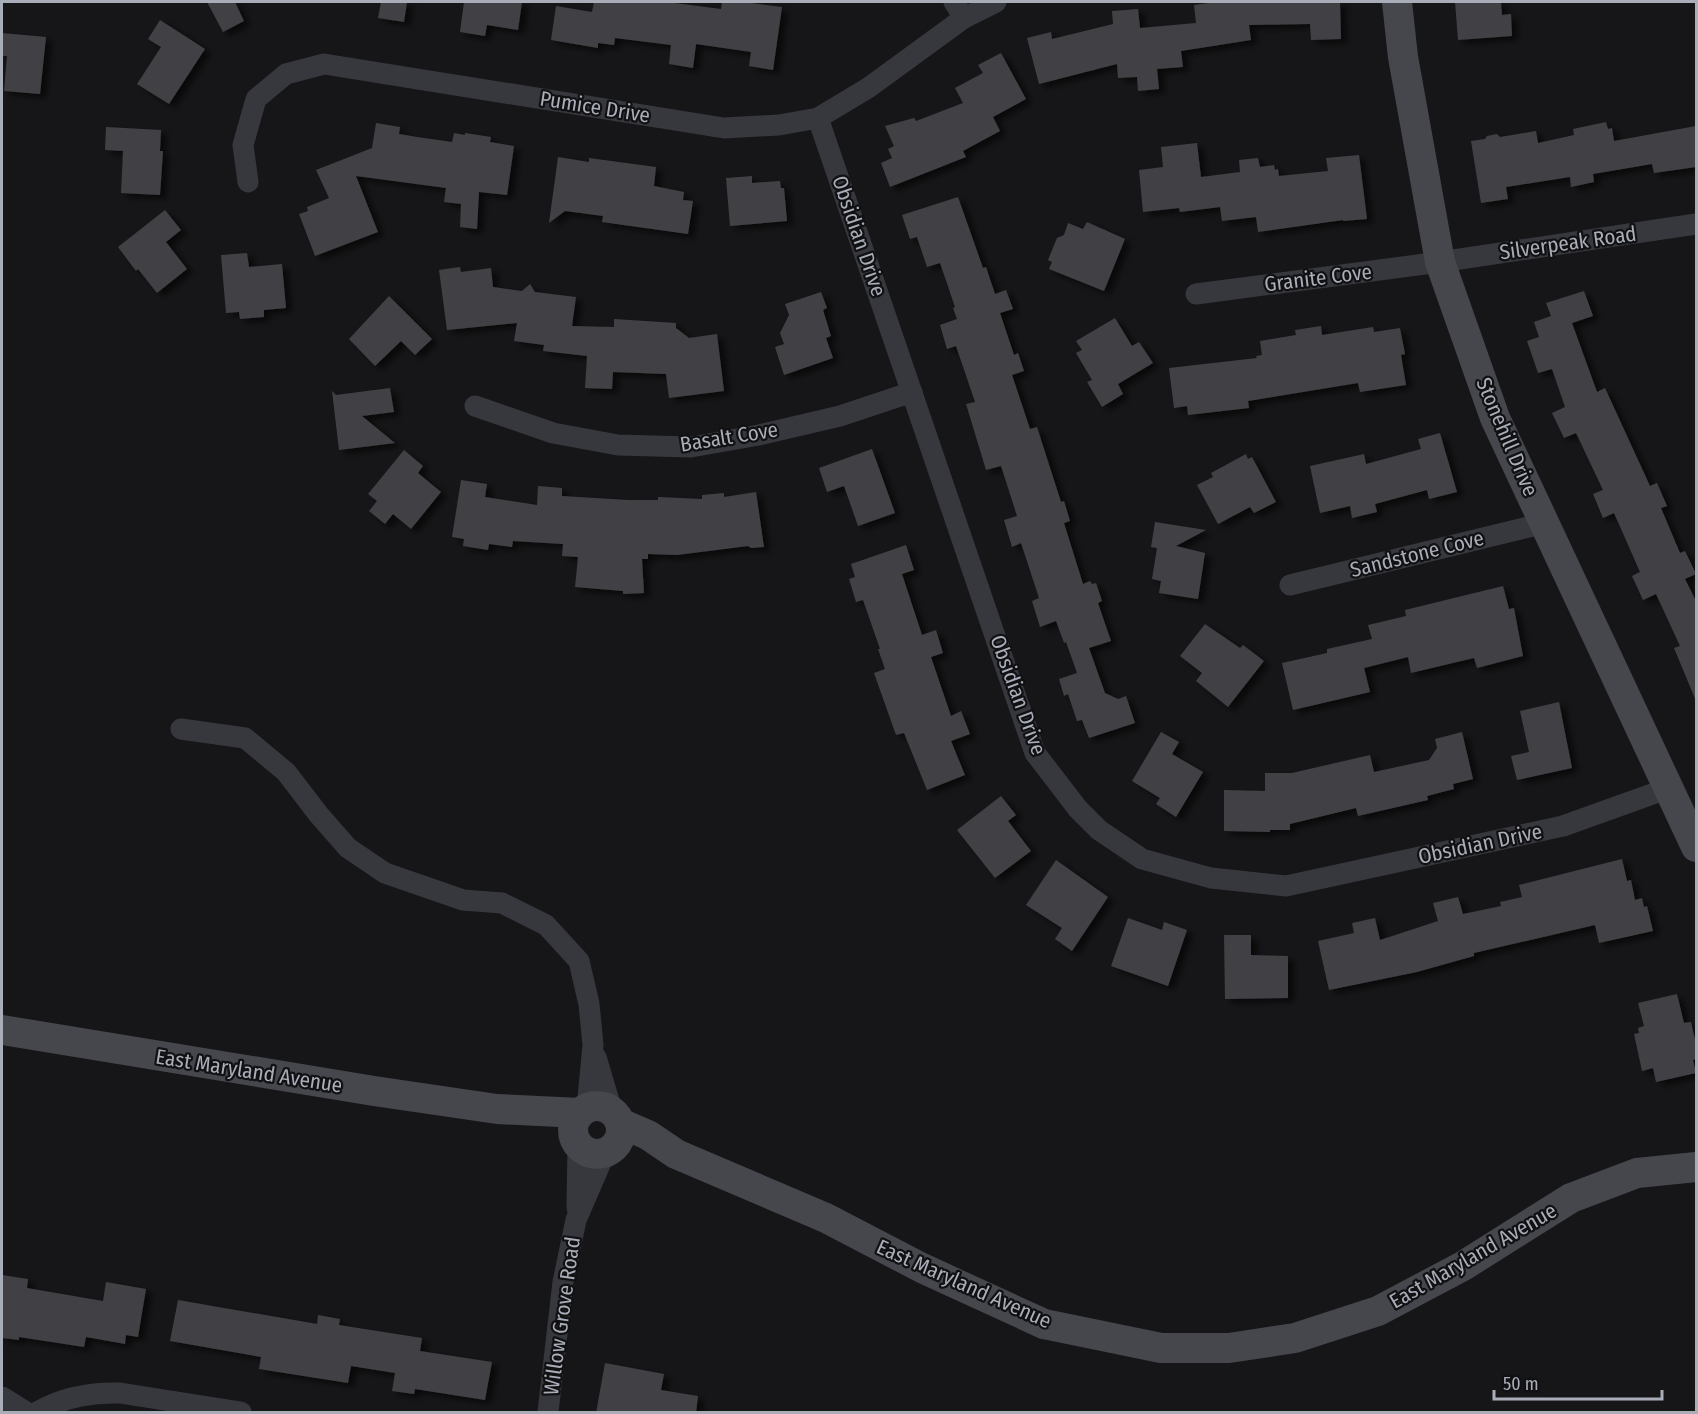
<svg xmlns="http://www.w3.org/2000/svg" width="1698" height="1414" viewBox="0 0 1698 1414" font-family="'Fira Sans Condensed',sans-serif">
<defs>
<filter id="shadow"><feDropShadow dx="6" dy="4" stdDeviation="3" flood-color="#0009"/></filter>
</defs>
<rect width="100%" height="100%" fill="#161618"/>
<g fill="#404145" filter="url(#shadow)">
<path d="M207 2H235L244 21 223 32Z"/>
<path d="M381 2H407L404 22 378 18Z"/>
<path d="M464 2H522L518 30 487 25 485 36 460 32Z"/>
<path d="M594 2H667L721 9 722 2H743L782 7 773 70 749 66 751 52 696 44 693 68 669 64 671 45 615 38 614 45 598 43V48L551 40 556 6 592 12Z"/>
<path d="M1216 2H1340L1341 39 1311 40 1310 24 1249 25 1251 40 1181 51 1183 67 1157 69 1159 89 1138 91 1137 77 1118 78 1117 64 1039 84 1027 38 1051 32 1052 39 1113 24 1112 11 1138 9 1140 28 1196 23 1194 5Z"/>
<path d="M1455 2H1501L1502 15 1511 14 1512 36 1458 40Z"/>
<path d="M160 20 205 49 169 104 137 84 161 47 148 39Z"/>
<path d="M2 33 46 37 40 94 4 91 7 56H2Z"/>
<path d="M1001 53 1026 99 993 117 1000 131 963 151 966 157 890 187 881 163 892 158 888 149 894 146 885 126 914 118 916 121 963 103 955 88 983 73 978 65Z"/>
<path d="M1606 122 1608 129 1612 128 1614 141 1696 126V167L1654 173 1652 164 1593 174 1594 182 1571 187 1570 177 1506 187 1508 199 1481 203 1471 141 1485 139 1487 136 1497 134 1500 137 1536 131 1538 143 1574 135 1573 129Z"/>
<path d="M376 123 400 127 399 134 417 137 452 142 454 133 465 135V133L491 137 490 142 514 146 507 195 479 192 477 229 460 227 461 204 444 202 446 188 356 176 378 232 315 256 299 214 308 211 307 207 329 198 316 170 372 148Z"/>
<path d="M106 127 161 130 160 151H163L160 195 121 193 123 151 105 150Z"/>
<path d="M1197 143 1201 177 1240 172 1239 160 1258 158 1260 167 1274 165 1275 170 1278 169 1279 176 1328 171 1326 158 1359 155 1367 219 1343 221V220L1258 232 1256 217 1222 221 1220 207 1180 212 1179 208 1143 212 1139 170 1163 167 1161 147Z"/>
<path d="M558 157 589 162V158L656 167 654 186 684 192 683 200 693 201 688 234 602 222 603 216 565 211 549 223Z"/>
<path d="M752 176V183L780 181 781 188H784L787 221 730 226 726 178Z"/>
<path d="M958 197 983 268 986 267 995 294 1006 290 1013 309 1000 313 1014 355 1018 353 1024 371 1012 375 1030 429 1037 427 1061 502 1064 501 1070 521 1064 523 1083 584 1090 581 1092 584 1096 583 1102 601 1098 603 1111 641 1089 648 1105 693 1118 699 1126 696 1135 723 1089 738 1082 720 1077 721 1068 694 1064 696 1059 679 1077 673 1066 642 1064 643 1056 621 1040 627 1032 601 1039 598 1021 543 1012 547 1004 520 1017 516 1001 466 986 470 966 404 975 402 956 346 947 349 940 325 957 319 953 308 955 307 940 263 927 267 917 237 910 239 902 215Z"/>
<path d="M165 210 181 230 166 242 187 269 157 293 138 269 136 271 118 247Z"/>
<path d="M1087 222 1125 239 1104 291 1049 269 1052 262 1048 260 1057 238 1064 235 1068 223 1083 229Z"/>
<path d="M247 253 249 267 282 264 286 308 264 310V317L240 319 239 312 226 313 221 255Z"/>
<path d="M460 267 461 272 491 268 493 287 522 291 530 284 535 292 576 297 572 326 614 327V319L676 323V328L689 338 717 334 724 391 669 398 666 374 613 372 612 389 585 388 587 356 543 351 544 345 514 341 517 323 447 330 439 270Z"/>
<path d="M1584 291 1593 316 1572 323 1597 392 1605 388 1650 486 1657 483 1667 506 1661 508 1680 553 1685 551 1696 574 1685 579 1696 601V701L1674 648 1680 646 1656 594 1643 600 1632 576 1640 572 1614 513 1603 518 1593 494 1603 490 1576 433 1564 438 1552 413 1565 407 1552 369 1538 373 1527 341 1539 337 1534 322 1551 316 1546 303Z"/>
<path d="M821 292 827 308 823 310 831 336 826 338 833 358 784 375 775 347 784 344 780 333 789 315 785 304Z"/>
<path d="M389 296 432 339 415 355 401 341 375 366 349 339Z"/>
<path d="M1115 318 1132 346 1139 342 1153 363 1118 384 1123 394 1102 407 1087 382 1092 380 1076 353 1082 350 1076 341Z"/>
<path d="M1321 326 1322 335 1373 327 1374 332 1400 328 1405 354 1401 355 1406 385 1360 392 1358 383 1248 401 1249 408 1188 415 1187 406 1174 408 1169 368 1257 358 1256 356 1262 355 1260 341 1296 335 1295 330Z"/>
<path d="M390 388 394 412 362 416 395 443 339 450 332 391 336 395Z"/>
<path d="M1440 433 1457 492 1429 499 1427 490 1375 504 1377 512 1352 518 1350 506 1320 513 1310 466 1364 454 1366 464 1421 449 1418 439Z"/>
<path d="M872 449 895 513 858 526 844 486 827 492 819 468Z"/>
<path d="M404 450 423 466 418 473 441 492 411 529 393 514 385 524 369 511 377 501 368 494Z"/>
<path d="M1246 454 1248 459 1252 457 1276 502 1254 513 1250 507 1218 524 1197 485 1213 477 1211 473Z"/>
<path d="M461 480 487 484 485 497 537 505 538 486 562 488V496L628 500H658V497L702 499V495L724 493V497L756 492 764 547 751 548 748 546 677 555 648 554V559H642L644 593 623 594V591L575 587 578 557 562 556 563 544 513 541 512 547 489 544 488 550 463 546 464 539 452 537Z"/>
<path d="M1155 522 1206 530 1176 546 1205 553 1198 599 1159 593 1161 581 1152 579 1157 548 1151 547Z"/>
<path d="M906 545 914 570 902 574 922 635 936 630 943 653 931 657 951 716 961 711 970 734 951 741 965 775 927 790 904 733 896 735 874 673 885 669 878 649H880L863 600 856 602 849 579 855 577 851 564Z"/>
<path d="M1503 586 1509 609 1514 608 1523 656 1477 668 1474 658 1411 673 1408 657 1364 668 1370 692 1293 710 1282 663 1327 653V649L1372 639 1368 625 1406 616 1405 610Z"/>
<path d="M1205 624 1240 648 1243 645 1264 661 1228 707 1196 681 1202 673 1180 656Z"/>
<path d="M1559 702 1572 768 1517 780 1511 756 1529 752 1520 711Z"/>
<path d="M1161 732 1179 742 1172 754 1203 772 1176 817 1156 804 1160 798 1132 781Z"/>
<path d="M1462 732 1473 779 1453 784 1454 789 1427 796 1428 800 1358 816 1356 808 1290 824V830H1270V832L1224 831V790L1265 791V773H1292L1370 755 1374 772 1429 760 1437 748 1435 739Z"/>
<path d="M1001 796 1016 815 1008 821 1031 851 995 878 957 830Z"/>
<path d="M1622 859 1627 881 1631 880 1635 900 1642 898 1644 907 1647 906 1653 931 1599 943 1595 925 1474 953V956L1417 972 1329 990 1318 941 1354 933 1352 923 1375 918 1380 940 1438 921 1433 903 1458 897 1463 914 1501 906 1500 902 1522 897 1519 885Z"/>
<path d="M1056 860 1108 897 1072 951 1055 939 1062 928 1026 905Z"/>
<path d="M1128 918 1162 930 1164 922 1187 930 1168 986 1111 966Z"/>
<path d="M1224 935H1251V955L1288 956V998L1225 999Z"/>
<path d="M1677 994 1684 1023 1691 1022 1696 1044V1059L1693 1060 1696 1073 1656 1082 1653 1068 1642 1071 1634 1034 1639 1033 1638 1028 1644 1026 1638 1003Z"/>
<path d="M2 1275 28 1279 27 1288 103 1301 106 1282 146 1289 138 1337 126 1335 125 1344 86 1337 84 1347 19 1337V1340L2 1338Z"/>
<path d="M178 1300 317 1324 318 1315 340 1319 339 1325 422 1338 420 1351 492 1362 485 1400 415 1389 414 1394 392 1391 395 1373 351 1366 348 1383 259 1369 261 1357 170 1341Z"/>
<path d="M605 1363 664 1374 661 1390 698 1396 696 1413H596Z"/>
</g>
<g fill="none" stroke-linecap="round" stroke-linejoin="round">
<g stroke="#37383d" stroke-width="21">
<path d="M954 2 964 18"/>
<path d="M818 118 1035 753 1078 809 1099 830 1142 859 1211 878 1286 886 1563 826 1669 788"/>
<path d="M248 182 243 145 256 99 286 74 324 64 724 128 779 125 818 118 868 88 964 18 996 2"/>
<path d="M1196 294 1440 262 1696 224"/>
<path d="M475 406 553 433 618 445 691 447 759 435 840 416 912 392"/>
<path d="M1290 585 1545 523"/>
<path d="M181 729 245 738 286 772 319 815 348 848 385 873 463 900 502 903 546 925 579 961 589 1004 593 1045 587 1108"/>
<path d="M596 1057 612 1111"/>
<path d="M577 1208 578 1145"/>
<path d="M2 1397 26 1412"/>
<path d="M37 1412C63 1397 90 1392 120 1393L241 1412"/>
<path d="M548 1412 563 1282 576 1220 605 1153"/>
</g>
<g stroke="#45474d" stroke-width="30">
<path d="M1397 2 1403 57 1440 262 1495 418 1696 847"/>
<path d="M2 1030 374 1091 497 1109 580 1113"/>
<circle cx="597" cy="1130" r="24"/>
<path d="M620 1123 648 1135 676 1154 826 1218 922 1268 1044 1324 1161 1348H1229L1295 1338 1378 1311 1463 1266 1571 1198 1637 1173 1696 1167"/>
</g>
</g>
<g text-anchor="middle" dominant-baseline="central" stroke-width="4.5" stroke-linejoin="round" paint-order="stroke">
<g font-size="21" fill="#a8adb8" stroke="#111113">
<text transform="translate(595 107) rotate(9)">Pumice Drive</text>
<text transform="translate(859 236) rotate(71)">Obsidian Drive</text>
<text transform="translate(1568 243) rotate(-8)">Silverpeak Road</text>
<text transform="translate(1318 278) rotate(-7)">Granite Cove</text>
<text transform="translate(729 437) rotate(-9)">Basalt Cove</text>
<text transform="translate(1507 437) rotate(67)">Stonehill Drive</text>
<text transform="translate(1417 554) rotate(-14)">Sandstone Cove</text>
<text transform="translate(1018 695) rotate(70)">Obsidian Drive</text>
<text transform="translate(1480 844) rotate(-12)">Obsidian Drive</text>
<text transform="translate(249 1071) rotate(9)">East Maryland Avenue</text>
<text transform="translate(1473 1256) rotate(-30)">East Maryland Avenue</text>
<text transform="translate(964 1284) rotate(24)">East Maryland Avenue</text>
<text transform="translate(562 1316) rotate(-82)">Willow Grove Road</text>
</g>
</g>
<rect width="1698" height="1414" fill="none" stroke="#a8adb8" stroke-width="6"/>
<path d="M1494 1390v9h168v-9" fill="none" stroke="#a8adb8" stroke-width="3"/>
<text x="1503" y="1390" font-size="18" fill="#a8adb8" stroke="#111113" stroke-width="4.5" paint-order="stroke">50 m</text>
</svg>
